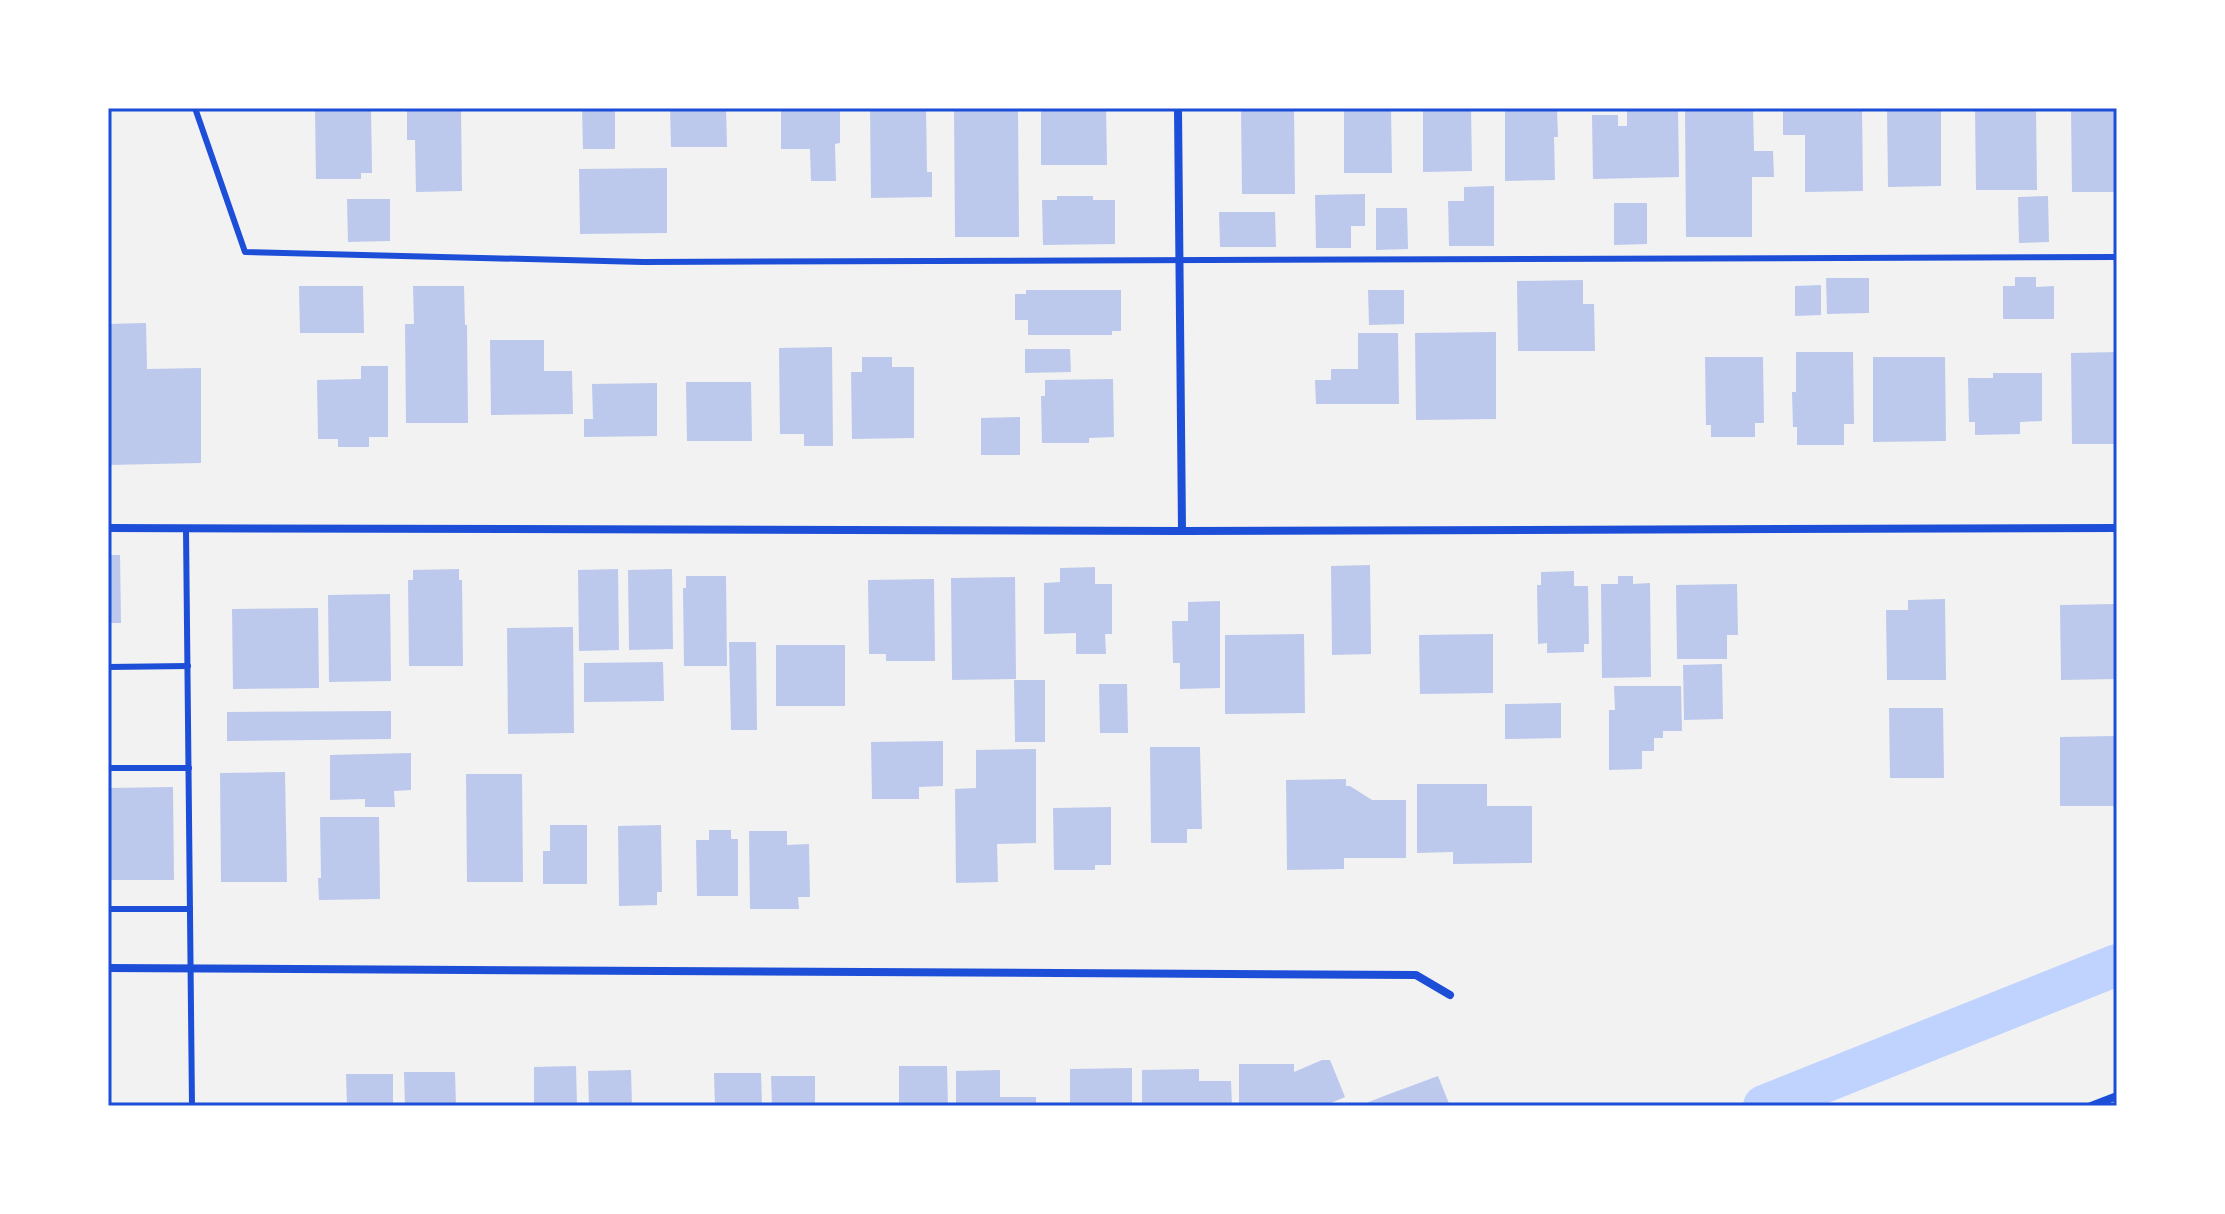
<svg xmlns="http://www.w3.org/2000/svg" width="2225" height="1214" viewBox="0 0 2225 1214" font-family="'Sofia Sans Condensed',sans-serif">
<rect width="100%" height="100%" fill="#f2f2f2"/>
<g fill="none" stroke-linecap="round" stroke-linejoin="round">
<path stroke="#bfd3fe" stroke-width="42" d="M1764 1106 2117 965"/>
</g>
<g fill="#bdc9ec">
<path d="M315 108H371L372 173H361V179H316Z"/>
<path d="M407 108H461L462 191 416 192 415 140H407Z"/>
<path d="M582 108H615V149H583Z"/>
<path d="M670 108H726L727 147H671Z"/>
<path d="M781 108H840V143L835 144 836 181H811L810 149H781Z"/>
<path d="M870 108H926L927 172H932V197L871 198Z"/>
<path d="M954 108H1018L1019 237H955Z"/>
<path d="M1041 108H1106L1107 165H1041Z"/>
<path d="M1241 108H1294L1295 194H1242Z"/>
<path d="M1344 108H1391L1392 173H1344Z"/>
<path d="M1423 108H1471L1472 171 1423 172Z"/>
<path d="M1505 108H1557L1558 137H1554L1555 180 1505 181Z"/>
<path d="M1627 108H1678L1679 177 1593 179 1592 115H1618V126H1627Z"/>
<path d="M1685 108H1753L1754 151H1773L1774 177H1752V237H1686Z"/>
<path d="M1783 108H1862L1863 191 1805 192V135H1783Z"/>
<path d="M1887 108H1941V186L1888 187Z"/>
<path d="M1975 108H2036L2037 190H1976Z"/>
<path d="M2071 108H2117V192H2072Z"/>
<path d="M667 168V233L580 234 579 169Z"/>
<path d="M1494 186V246H1449L1448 201H1464V187Z"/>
<path d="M1365 194V226H1351V248H1316L1315 195Z"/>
<path d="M1057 196H1093V200H1115V244L1043 245 1042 200H1057Z"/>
<path d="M2048 196 2049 242 2019 243 2018 197Z"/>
<path d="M347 199H390V241L348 242Z"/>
<path d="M1614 203H1647V244L1614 245Z"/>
<path d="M1376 208H1407L1408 249 1376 250Z"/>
<path d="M1219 212H1275L1276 247H1220Z"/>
<path d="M2015 277H2036V287L2054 286V319H2003V286H2015Z"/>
<path d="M1826 278H1869V313L1827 314Z"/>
<path d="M1583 280V304H1594L1595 351H1518L1517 281Z"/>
<path d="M1821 285V315L1795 316V286Z"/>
<path d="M299 286H363L364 333H300Z"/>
<path d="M413 286H464L465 325H467L468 423H406L405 324H414Z"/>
<path d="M1026 290H1121V331H1112V335H1028V320H1015V294H1026Z"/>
<path d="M1368 290H1404V324L1369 325Z"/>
<path d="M146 323 147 369 201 368V463L108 465V324Z"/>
<path d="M1496 332V419L1416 420 1415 333Z"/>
<path d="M1358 333H1398L1399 404H1316L1315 380H1331V369H1358Z"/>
<path d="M490 340H544V371H572L573 414 491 415Z"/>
<path d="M832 347 833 446H804V434H780L779 348Z"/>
<path d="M1025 349H1070L1071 372 1025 373Z"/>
<path d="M1796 352H1853L1854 424H1844V445H1797V427H1793L1792 392H1796Z"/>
<path d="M2117 352V444H2072L2071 353Z"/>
<path d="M862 357H892V367H914V438L852 439 851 372H862Z"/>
<path d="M1705 357H1763L1764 423H1755V437H1711V425H1706Z"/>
<path d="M1873 357H1945L1946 441 1873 442Z"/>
<path d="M361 366H388V437H369V447H338V439H318L317 380 361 379Z"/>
<path d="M1993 373H2042V421L2020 422V434L1975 435V422H1969L1968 378H1993Z"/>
<path d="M1113 379 1114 437 1089 438V443H1042L1041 396H1045V380Z"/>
<path d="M686 382H751L752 441H687Z"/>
<path d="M657 383V436L584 437V419H593L592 384Z"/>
<path d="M1020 417V455H981V418Z"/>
<path d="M108 555H120L121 623H108Z"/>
<path d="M1370 565 1371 654 1332 655 1331 566Z"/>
<path d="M1095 567V584H1112V634H1105L1106 654H1076V633L1044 634V583L1060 582V568Z"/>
<path d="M459 569V580H462L463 666H409L408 580H413V570Z"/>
<path d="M618 569 619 650 579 651 578 570Z"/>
<path d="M672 569 673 649 629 650 628 570Z"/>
<path d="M1574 571V586H1588L1589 644H1584V652L1547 653V643L1538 644 1537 585H1541V572Z"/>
<path d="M686 576H726L727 666H684L683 588H686Z"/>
<path d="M1618 576H1633V584L1650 583 1651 677 1602 678 1601 584H1618Z"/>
<path d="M1015 577 1016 679 952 680 951 578Z"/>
<path d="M934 579 935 661H886V654H869L868 580Z"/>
<path d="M1737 584 1738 635H1727V659H1677L1676 585Z"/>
<path d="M390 594 391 681 329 682 328 595Z"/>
<path d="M1945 599 1946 680H1887L1886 610H1908V600Z"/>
<path d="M1220 601V688L1180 689V663H1173L1172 621H1188V602Z"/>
<path d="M2115 604 2117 679 2061 680 2060 605Z"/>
<path d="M318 608 319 688 233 689 232 609Z"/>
<path d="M573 627 574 733 508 734 507 628Z"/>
<path d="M1304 634 1305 713 1225 714V635Z"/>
<path d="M1493 634V693L1420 694 1419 635Z"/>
<path d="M729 642H756L757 730H731Z"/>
<rect x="776" y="645" width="69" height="61"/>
<path d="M663 662 664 701 584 702V663Z"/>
<path d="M1722 664 1723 719 1684 720 1683 665Z"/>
<path d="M1014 680H1045V742H1015Z"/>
<path d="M1099 684H1127L1128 733H1100Z"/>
<path d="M1614 686H1681L1682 731H1663V738H1654V751H1642V769L1609 770V710H1615Z"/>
<path d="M1561 703V738L1505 739V704Z"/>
<path d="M1889 708H1943L1944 778H1890Z"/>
<path d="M391 711V739L227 741V712Z"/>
<path d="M2114 736 2115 806H2060V737Z"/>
<path d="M943 741V786L919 787V799H872L871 742Z"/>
<path d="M1150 747H1200L1202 829H1187V843H1151Z"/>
<path d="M1036 749V843L997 844 998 882 956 883 955 789 976 788V750Z"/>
<path d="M411 753V790L394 791 395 807H365V799L330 800V755Z"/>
<path d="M285 772 287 882H221L220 773Z"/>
<path d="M466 774H522L523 882H467Z"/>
<path d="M1346 779V786H1350L1372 800H1406V858H1344V869L1287 870 1286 780Z"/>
<path d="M1417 784H1487V806H1532V863L1453 864V852L1417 853Z"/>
<path d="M173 787 174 880H108V788Z"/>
<path d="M1111 807V865H1095V870H1054L1053 808Z"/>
<path d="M320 817H379L380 899 319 900 318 878H321Z"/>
<path d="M550 825H587V884H543V851H550Z"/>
<path d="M661 825 662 892H657V905L619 906 618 826Z"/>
<path d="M709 830H731V839H738V896H697L696 840H709Z"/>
<path d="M749 831H787V845L809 844 810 897H798L799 909H750Z"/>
<path d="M1322 1060H1330L1345 1097 1324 1106H1239V1064H1294V1072Z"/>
<path d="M576 1066 577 1106H534V1067Z"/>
<path d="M899 1066H947L948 1106H899Z"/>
<path d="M1132 1068V1106H1070V1069Z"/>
<path d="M1199 1069V1081H1231L1232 1106H1142V1070Z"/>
<path d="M631 1070 632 1106H589L588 1071Z"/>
<path d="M1000 1070V1097H1036V1106H956V1071Z"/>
<path d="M404 1072H455L456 1106H405Z"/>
<path d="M714 1073H761L762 1106H715Z"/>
<path d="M346 1074H393V1106H347Z"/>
<path d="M771 1076H815V1106H772Z"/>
<path d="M1438 1076 1450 1106H1359L1384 1096Z"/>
</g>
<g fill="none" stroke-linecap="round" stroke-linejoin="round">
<g stroke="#1d4ed8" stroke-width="6">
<path d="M195 108 245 252 643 262 2117 257"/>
<path d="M186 529 192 1106"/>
<path d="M108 667 188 666"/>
<path d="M108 768H189"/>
<path d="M108 909H190"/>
</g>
<g stroke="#1d4ed8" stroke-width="8">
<path d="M1178 108 1182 531"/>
<path d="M108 528 1182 531 2117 528"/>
<path d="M108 968 1416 975 1450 995"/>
<path d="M2091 1106 2117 1096"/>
</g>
</g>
<rect width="2225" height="1214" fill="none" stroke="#ffffff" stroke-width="220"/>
<rect x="110" y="110" width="2005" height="994" fill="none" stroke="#1d4ed8" stroke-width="3"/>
</svg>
